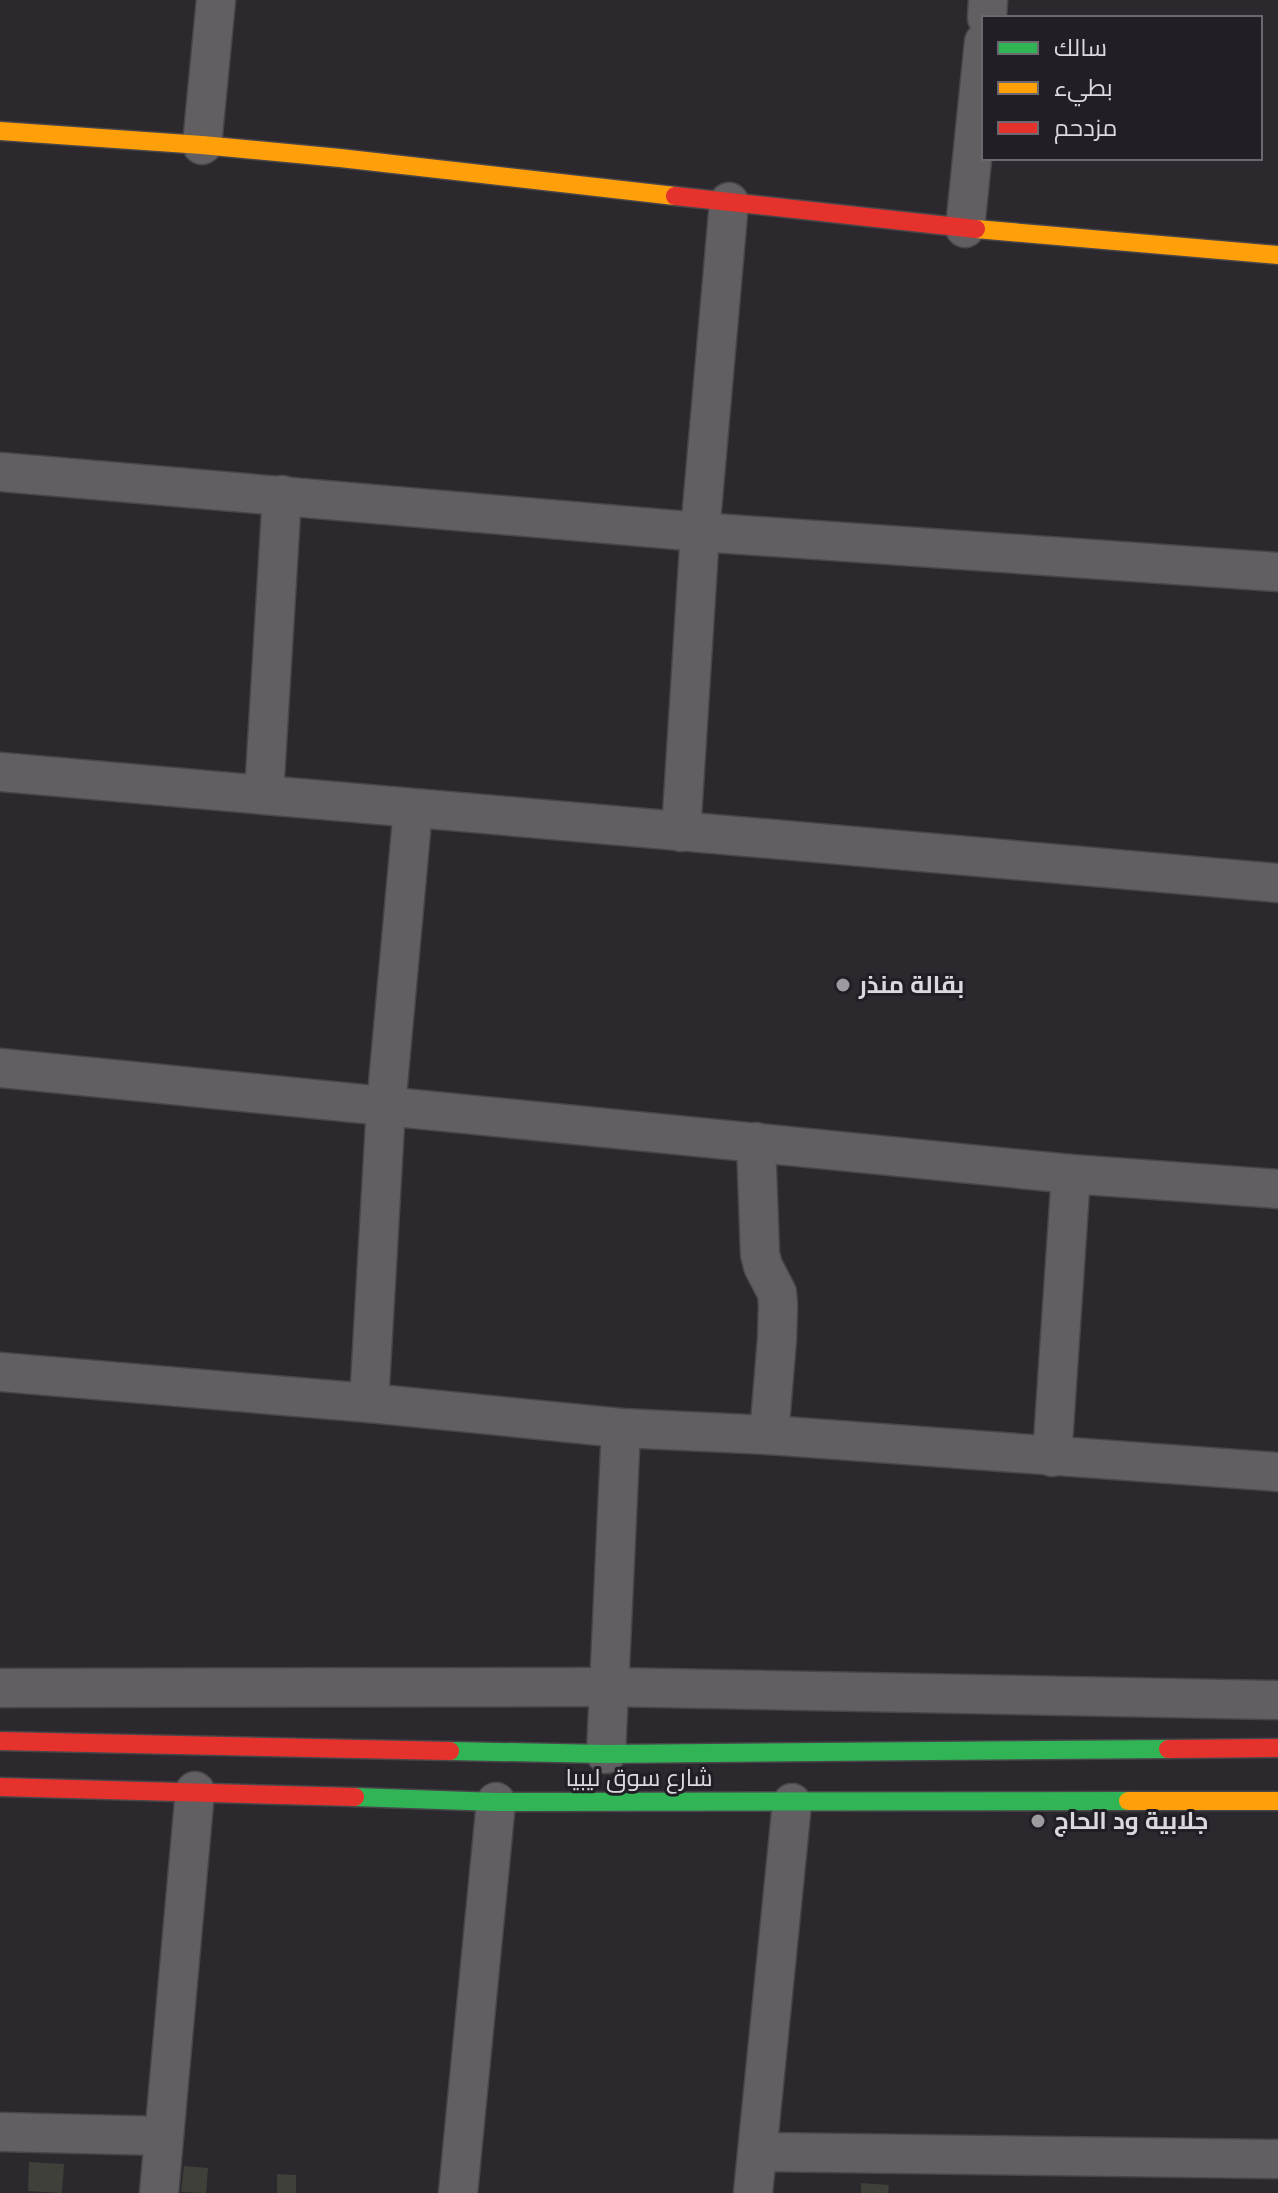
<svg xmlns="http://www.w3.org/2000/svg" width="1278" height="2193" viewBox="0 0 1278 2193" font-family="Karla,Cairo,sans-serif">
<rect width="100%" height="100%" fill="#2b292d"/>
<g fill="#3f4039">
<path d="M29 2162 64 2164 62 2193 28 2191Z"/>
<path d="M184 2166 208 2168 206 2193 181 2192Z"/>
<path d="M277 2174 296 2175V2193H277Z"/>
<path d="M861 2183 889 2185 888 2193H861Z"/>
</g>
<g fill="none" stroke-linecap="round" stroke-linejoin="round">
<g stroke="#48464a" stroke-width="41">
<g id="street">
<path d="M987 18 988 0"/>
<path d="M202 145 216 0"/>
<path d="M965 228 984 42"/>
<path d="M0 472 700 532 1278 572"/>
<path d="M0 772 1278 883"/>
<path d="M264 794 282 495"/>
<path d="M681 832 700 532 729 202"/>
<path d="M0 1068 1071 1174 1278 1189"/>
<path d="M756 1142 760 1254 763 1266 777 1293 778 1305 777 1339 769 1435"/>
<path d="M0 1372 369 1403 621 1428 769 1435 1278 1472"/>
<path d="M369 1403 386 1106 413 809"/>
<path d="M1052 1457 1071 1174"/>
<path d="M0 1688 609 1687 1278 1700"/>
<path d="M606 1754 621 1428"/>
<path d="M0 2132 164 2136"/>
<path d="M758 2152 1278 2159"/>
<path d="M159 2193 195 1791"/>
<path d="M458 2193 496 1802"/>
<path d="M753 2193 792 1803"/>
</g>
</g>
<g stroke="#48464a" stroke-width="21">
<g id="fast">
<path d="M450 1751 606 1754 1168 1749"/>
<path d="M355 1797 496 1802 1128 1801"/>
</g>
</g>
<g stroke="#48464a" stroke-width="21">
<g id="slow">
<path d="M0 131 202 145 340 158 675 196"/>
<path d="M976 229 1278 255"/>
<path d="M1128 1801H1278"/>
</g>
</g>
<g stroke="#48464a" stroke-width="21">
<g id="jam">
<path d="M675 196 976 229"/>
<path d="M0 1741 450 1751"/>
<path d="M1168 1749 1278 1748"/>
<path d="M0 1787 355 1797"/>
</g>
</g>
<use href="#street" stroke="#615f62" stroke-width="38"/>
<use href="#fast" stroke="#30b455" stroke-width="18"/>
<use href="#slow" stroke="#ff9f0a" stroke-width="18"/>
<use href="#jam" stroke="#e5322d" stroke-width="18"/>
</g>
<g fill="#9d9ba0" stroke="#211e25" stroke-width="3">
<circle cx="843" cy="985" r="8"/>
<circle cx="1038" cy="1821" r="8"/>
</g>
<g text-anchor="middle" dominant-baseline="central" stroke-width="6" stroke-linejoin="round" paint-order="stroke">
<g font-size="24" font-weight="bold" fill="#dbd9de" stroke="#211e25" text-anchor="start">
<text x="859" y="985">بقالة منذر</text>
<text x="1054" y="1821">جلابية ود الحاج</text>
</g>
<g font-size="24" fill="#dbd9de" stroke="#211e25">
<text x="639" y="1778">شارع سوق ليبيا</text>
</g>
</g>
<rect x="982" y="16" width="280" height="144" fill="#211e25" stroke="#6b696f" stroke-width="2"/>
<rect x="998" y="42" width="40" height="12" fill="#30b455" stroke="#6b696f" stroke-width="2"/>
<text x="1054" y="56" font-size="24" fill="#dbd9de">سالك</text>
<rect x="998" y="82" width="40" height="12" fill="#ff9f0a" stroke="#6b696f" stroke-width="2"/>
<text x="1054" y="96" font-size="24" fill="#dbd9de">بطيء</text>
<rect x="998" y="122" width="40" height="12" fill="#e5322d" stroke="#6b696f" stroke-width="2"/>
<text x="1054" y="136" font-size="24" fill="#dbd9de">مزدحم</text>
</svg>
